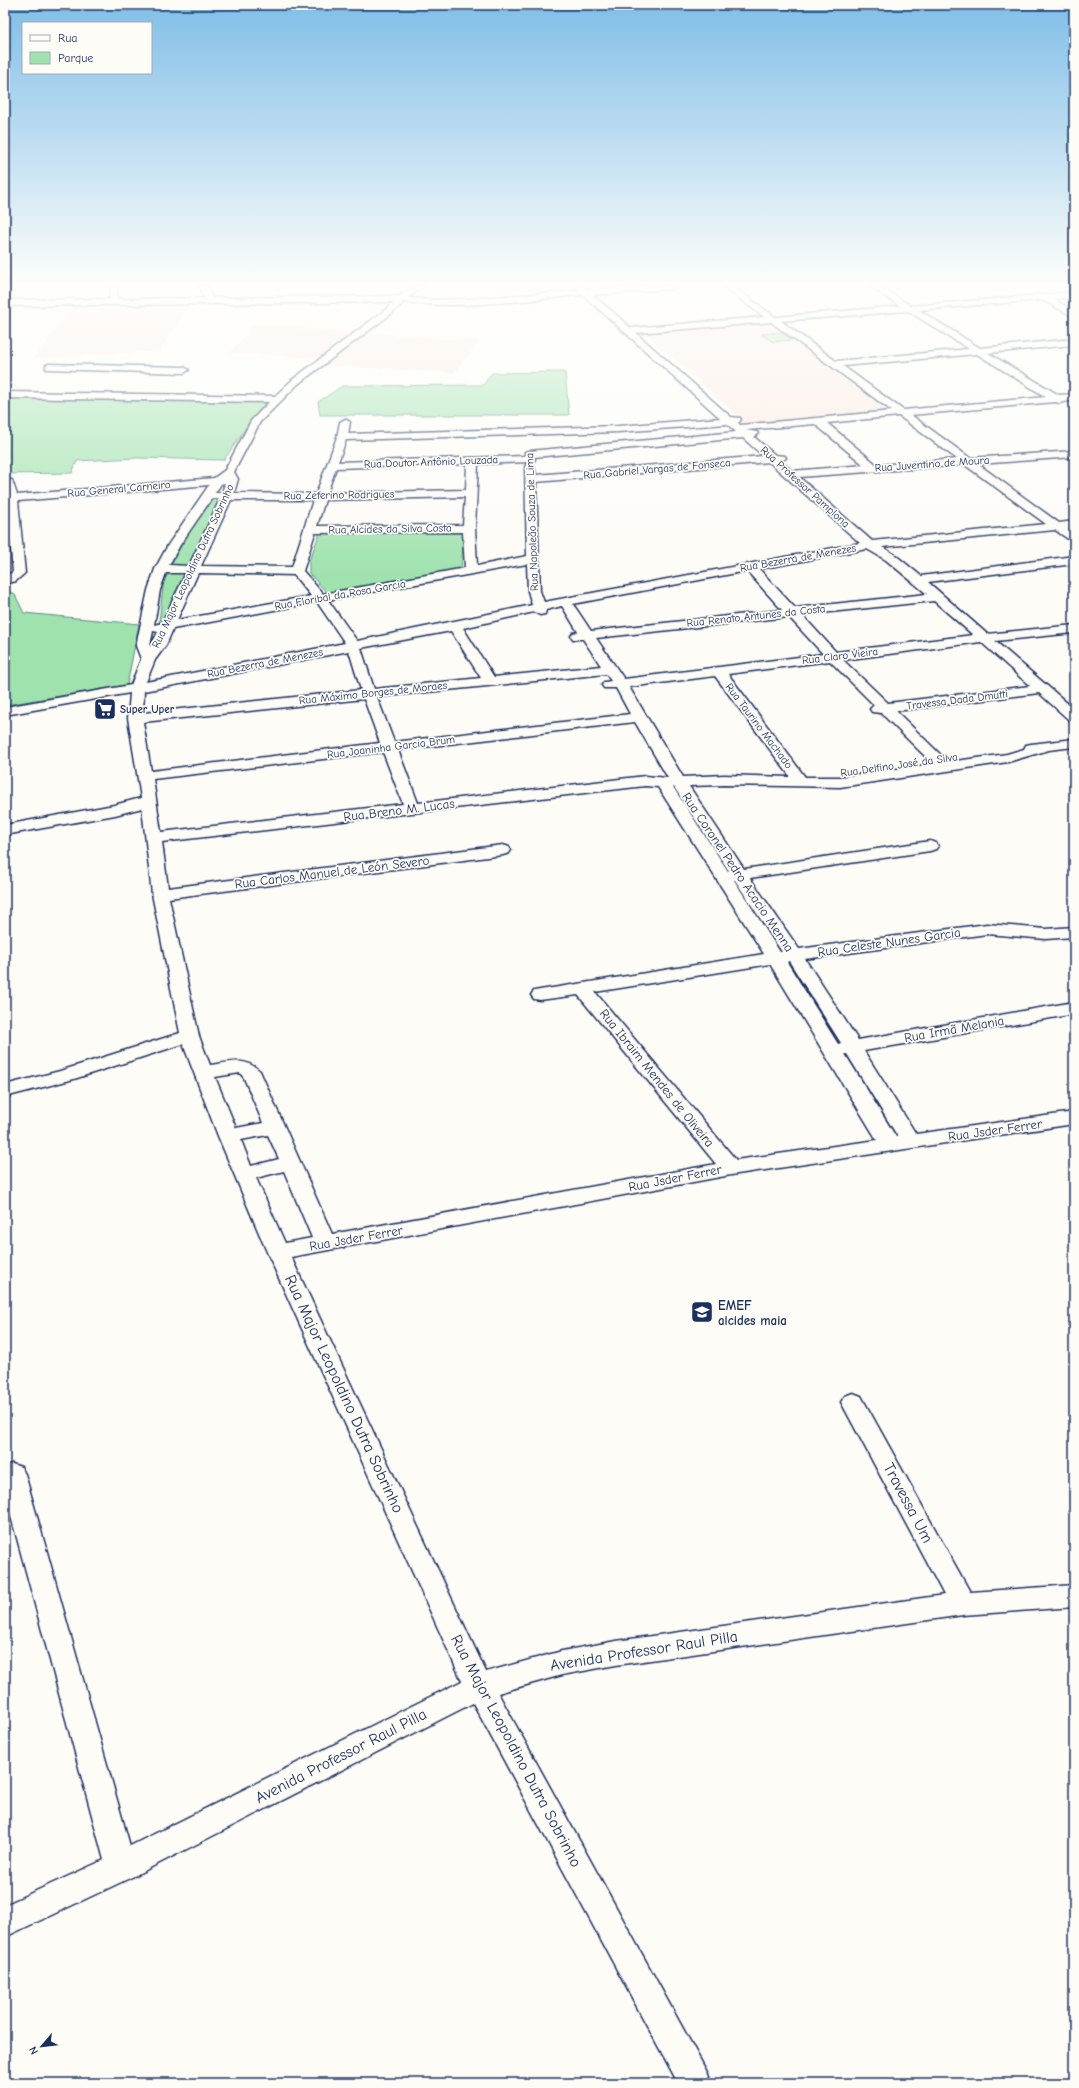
<svg xmlns="http://www.w3.org/2000/svg" width="1079" height="2088" viewBox="0 0 1079 2088" font-family="'Comic Neue',sans-serif">
<rect width="100%" height="100%" fill="#fdfcf7"/>
<filter id="ink" filterUnits="userSpaceOnUse"><feTurbulence type="fractalNoise" baseFrequency=".025" numOctaves="2"/><feDisplacementMap in="SourceGraphic" scale="8" xChannelSelector="R" yChannelSelector="G"/><feConvolveMatrix kernelMatrix="1 2 1 2 8 2 1 2 1" color-interpolation-filters="sRGB"/></filter>
<g filter="url(#ink)">
<g fill="#fae8e1">
<path d="M426 286H575L581 292 449 301 412 298Z"/>
<path d="M192 302 159 351 35 358 75 304Z"/>
<path d="M771 322 894 412 748 425 645 333Z"/>
<path d="M255 324 353 333 318 358 230 353Z"/>
<path d="M369 333 479 341 454 373 325 365Z"/>
</g>
<g fill="#9fe2ae" stroke="#5d8886">
<path d="M780 332 792 340 773 342 761 334Z"/>
<path d="M565 372 569 415H320L318 402 342 386 483 385 492 373Z"/>
<path d="M5 398 268 400 251 420 224 460 137 458 77 461 72 473 5 474Z"/>
<path d="M217 498 220 499 191 564C185 567 177 569 171 564L189 533 213 499Z"/>
<path d="M464 530 461 570 328 594 309 573V561L320 533Z"/>
<path d="M174 572H182L184 575 165 622 159 623 164 577Z"/>
<path d="M5 593H14L24 613 139 624 127 685 5 705Z"/>
</g>
<g fill="none" stroke-linecap="round" stroke-linejoin="round">
<g stroke="#1b2f5e" stroke-width="3">
<g id="minor">
<path d="M110 286H118L117 303 114 304 110 301Z"/>
<path d="M199 286H207L213 300 212 302H206Z"/>
<path d="M578 286H583L587 290 640 286H677L673 289 593 295 631 328 764 317 723 286H732L775 317 900 306 869 286H879L911 306 1074 292V298L1053 299 1074 311V317L1042 300 919 310 980 348 1074 339V345L988 353 1059 395 1074 394V400L1059 403 1055 402 911 415 970 458 1074 451V457L978 464 1059 523 1074 521V529H1068L1074 533V543L1055 530 882 547 894 554 921 576 1074 556V564L928 582 987 634 1074 625V633L995 641 1074 709V721L1069 720 1039 693 896 711 948 762 1007 754 1024 749 1026 745 1031 744 1074 739V747L1049 750 1008 762 840 787 724 785 689 786 744 869 930 841 936 843 938 846 936 849 930 851 750 878 799 949 987 924 1046 929 1074 927V937L1046 939 987 934 805 959 858 1040 1074 1002V1014L864 1051 916 1134 1074 1112V1124L731 1175 291 1257 486 1672 562 1651 616 1641 944 1595 841 1402 845 1396 853 1393 861 1396 970 1592 1074 1585V1607L963 1615 616 1665 562 1675 498 1693 713 2083H678L473 1703 132 1877 5 1937V1905L104 1860 5 1494V1466L12 1464 21 1467 25 1474 130 1846 462 1681 267 1252 218 1136 183 1044 74 1079 5 1097V1085L60 1071 180 1033 152 894 142 808 115 815 5 835V825L114 805 141 798 128 718 130 693 5 715V707L131 685 141 659 136 646 148 590 155 569 168 545 209 485 18 501 25 573 16 581 5 584V576L13 572 7 502H5V479L12 480 17 495 214 478 225 470 251 421 269 402 5 398V392L275 396 292 380 385 310 399 297 431 300 466 299 578 291 576 288ZM583 295 720 418 618 426 348 434 350 422 345 419 340 422 337 437 316 494 234 493 238 479 234 472 260 422 298 384 391 314 404 302C463 310 524 300 583 295ZM908 311 969 349 836 361 781 321ZM771 322 892 411 740 425 738 423 741 420 740 418 731 417 636 333ZM977 354 1046 397 903 410 843 366ZM899 416 957 459 877 465 827 423ZM727 424 736 432 529 451 525 452V456L338 462 346 440 618 432ZM815 424 864 465 792 471 781 461 786 458 785 456 775 455 754 437 758 434 757 432 746 430ZM743 438 763 456 536 475 534 465H526L525 467 527 556 477 566 475 528 478 464 530 462 534 461 535 459 534 457ZM769 462 860 543 544 602 540 591 536 482ZM467 464 466 490 327 493 336 468ZM965 465 1046 524 872 541 799 477ZM225 483 222 493H215L221 484ZM465 497 463 525 317 526 325 500ZM212 498 220 499 189 566 169 565 180 545ZM231 500H313L292 567 201 566ZM463 532 465 568 323 594 303 571 315 533ZM867 549 886 560 927 594 795 608 759 569ZM527 564 528 591 532 605 357 641 328 600ZM747 571 782 610 591 631 573 604ZM166 573H186L162 623 154 625 160 590ZM198 573 294 575 311 596 177 620ZM934 601 973 635 836 652 802 615ZM317 602 345 643 146 682 155 660 166 645 173 629ZM562 606 578 632 573 633 571 636 573 639H583L601 666 494 677 463 628 534 612 540 615 545 614 546 610ZM789 617 823 654 624 679 596 638ZM153 631 158 632 150 647V646ZM451 631 481 678 374 689 361 648ZM981 642 1030 686 888 703 843 660ZM349 651 361 690 143 713 144 691ZM830 661 874 705 870 709 872 712 881 713 933 764 840 777H805L728 674ZM606 674 611 681 604 682 602 685 604 688H616L630 714 394 742 377 697ZM715 676 789 775V777L724 775 683 777 629 687ZM364 699 380 743 151 771 143 722ZM635 722 668 778 645 776 418 803 398 750ZM383 752 403 804 161 832 153 779ZM645 786 658 787 764 954 540 990 534 991 531 995 534 999 540 1000 578 995 716 1164 332 1234 260 1071C243 1056 231 1063 210 1065L199 1036 169 898 503 855 509 853 511 850 509 847 503 845 168 888 162 842ZM673 787H674L729 871H728ZM734 880H735L782 952H780ZM789 961 841 1043 838 1044 787 962ZM770 964 877 1140 736 1160 595 992ZM845 1054H847L898 1137H896ZM240 1073 244 1078 263 1123 236 1128 215 1077ZM268 1135 279 1159 251 1166 241 1140ZM284 1171 312 1238 285 1243 256 1178Z"/>
<path d="M49 364 184 367 189 370 184 373 46 369V365Z"/>
</g>
</g>
<g stroke="#1b2f5e" stroke-width="3">
<path id="tertiary" d="M413 286H424L402 302 5 306V300L400 296Z"/>
</g>
<use href="#minor" fill="#fdfcf7" fill-rule="evenodd"/>
<use href="#tertiary" fill="#fdfcf7" fill-rule="evenodd"/>
</g>
</g>
<linearGradient id="sky" x2="0" y2="1"><stop stop-color="#80bee7"/><stop offset="0.49" stop-color="#fefefb"/><stop offset="1" stop-color="#fefefb" stop-opacity="0"/></linearGradient>
<rect width="1079" height="578" fill="url(#sky)"/>
<defs>
<g id="supermarket-square" transform="scale(1.15)"><rect x="-9" y="-9" width="18" height="18" rx="4" fill="#1b2f5e" stroke="#fdfcf7"/><path d="M-6-5.5h2.5l.6 2H6L4.5 2H-2.5L-4.4-4H-6ZM-1.5 3.2a1.3 1.3 0 1 0 .1 0ZM3 3.2a1.3 1.3 0 1 0 .1 0Z" fill="#fff"/></g>
<g id="school-square" transform="scale(1.15)"><rect x="-9" y="-9" width="18" height="18" rx="4" fill="#1b2f5e" stroke="#fdfcf7"/><path d="M0-5L7-2L0 1L-7-2ZM-4 1L0 2.5L4 1V4Q0 6-4 4Z" fill="#fff"/></g>
</defs>
<g fill-rule="evenodd">
<use href="#supermarket-square" x="105" y="709"/>
<use href="#school-square" x="702" y="1312"/>
</g>
<g text-anchor="middle" dominant-baseline="central" stroke-width="3.5" stroke-linejoin="round" paint-order="stroke">
<g font-size="11" fill="#1b2f5e" stroke="#fdfcf7">
<text transform="translate(431 462) rotate(-2)">Rua Doutor Antônio Louzada</text>
<text transform="translate(932 464) rotate(-4)">Rua Juventino de Moura</text>
<text transform="translate(657 469) rotate(-5)">Rua Gabriel Vargas de Fonseca</text>
<text transform="translate(805 487) rotate(42)">Rua Professor Pamplona</text>
<text transform="translate(119 489) rotate(-5)">Rua General Carneiro</text>
<text transform="translate(339 495) rotate(-1)">Rua Zeferino Rodrigues</text>
<text transform="translate(532 522) rotate(-92)">Rua Napoleão Souza de Lima</text>
<text transform="translate(390 529) rotate(-1)">Rua Alcides da Silva Costa</text>
<text transform="translate(798 558) rotate(-10)">Rua Bezerra de Menezes</text>
<text transform="translate(193 566) rotate(-65)">Rua Major Leopoldino Dutra Sobrinho</text>
<text transform="translate(340 595) rotate(-10)">Rua Floribal da Rosa Garcia</text>
<text transform="translate(756 616) rotate(-6)">Rua Renato Antunes da Costa</text>
<text transform="translate(840 656) rotate(-7)">Rua Claro Vieira</text>
<text transform="translate(265 663) rotate(-11)">Rua Bezerra de Menezes</text>
<text transform="translate(373 693) rotate(-6)">Rua Máximo Borges de Moraes</text>
<text transform="translate(957 700) rotate(-7)">Travessa Dada Dmutti</text>
<text transform="translate(759 726) rotate(53)">Rua Taurino Machado</text>
<text transform="translate(391 747) rotate(-7)">Rua Joaninha Garcia Brum</text>
<text transform="translate(899 765) rotate(-8)">Rua Delfino José da Silva</text>
</g>
<g font-size="11" font-weight="bold" fill="#1b2f5e" stroke="#fdfcf7" text-anchor="start">
<text x="120" y="709">Super Uper</text>
</g>
<g font-size="13" fill="#1b2f5e" stroke="#fdfcf7">
<text transform="translate(399 810) rotate(-7)">Rua Breno M. Lucas</text>
<text transform="translate(332 872) rotate(-7)">Rua Carlos Manuel de León Severo</text>
<text transform="translate(738 872) rotate(56)">Rua Coronel Pedro Acacio Menna</text>
<text transform="translate(889 942) rotate(-8)">Rua Celeste Nunes Garcia</text>
<text transform="translate(954 1029) rotate(-10)">Rua Irmã Melania</text>
<text transform="translate(657 1078) rotate(51)">Rua Ibraim Mendes de Oliveira</text>
<text transform="translate(995 1130) rotate(-8)">Rua Jsder Ferrer</text>
<text transform="translate(675 1178) rotate(-11)">Rua Jsder Ferrer</text>
<text transform="translate(356 1238) rotate(-10)">Rua Jsder Ferrer</text>
</g>
<g font-size="13" font-weight="bold" fill="#1b2f5e" stroke="#fdfcf7" text-anchor="start">
<text x="718" y="1305">EMEF<tspan x="718" dy="15">alcides maia</tspan></text>
</g>
<g font-size="16" fill="#1b2f5e" stroke="#fdfcf7">
<text transform="translate(344 1394) rotate(65)">Rua Major Leopoldino Dutra Sobrinho</text>
<text transform="translate(908 1503) rotate(62)">Travessa Um</text>
<text transform="translate(644 1651) rotate(-9)">Avenida Professor Raul Pilla</text>
<text transform="translate(516 1751) rotate(62)">Rua Major Leopoldino Dutra Sobrinho</text>
<text transform="translate(341 1756) rotate(-27)">Avenida Professor Raul Pilla</text>
</g>
</g>
<rect width="1079" height="2088" fill="none" stroke="#fdfcf7" stroke-width="20"/>
<rect x="10" y="10" width="1059" height="2068" fill="none" stroke="#1b2f5e" stroke-width="1.5" filter="url(#ink)"/>
<rect x="22" y="22" width="130" height="52" fill="#fdfcf7" stroke="#a3aaba"/>
<rect x="30" y="35" width="20" height="6" fill="#fdfcf7" stroke="#a3aaba"/>
<text x="58" y="42" font-size="12" fill="#1b2f5e">Rua</text>
<rect x="30" y="52" width="20" height="12" fill="#9fe2ae" stroke="#a3aaba"/>
<text x="58" y="62" font-size="12" fill="#1b2f5e">Parque</text>
<g transform="translate(42 2046) rotate(242)" stroke="#fdfcf7" stroke-width="3" paint-order="stroke">
<path d="M0-3L7 15L0 10L-7 15Z" fill="#1b2f5e"/>
<text y="-6" font-size="11" font-weight="bold" text-anchor="middle" fill="#1b2f5e">N</text>
</g>
</svg>
